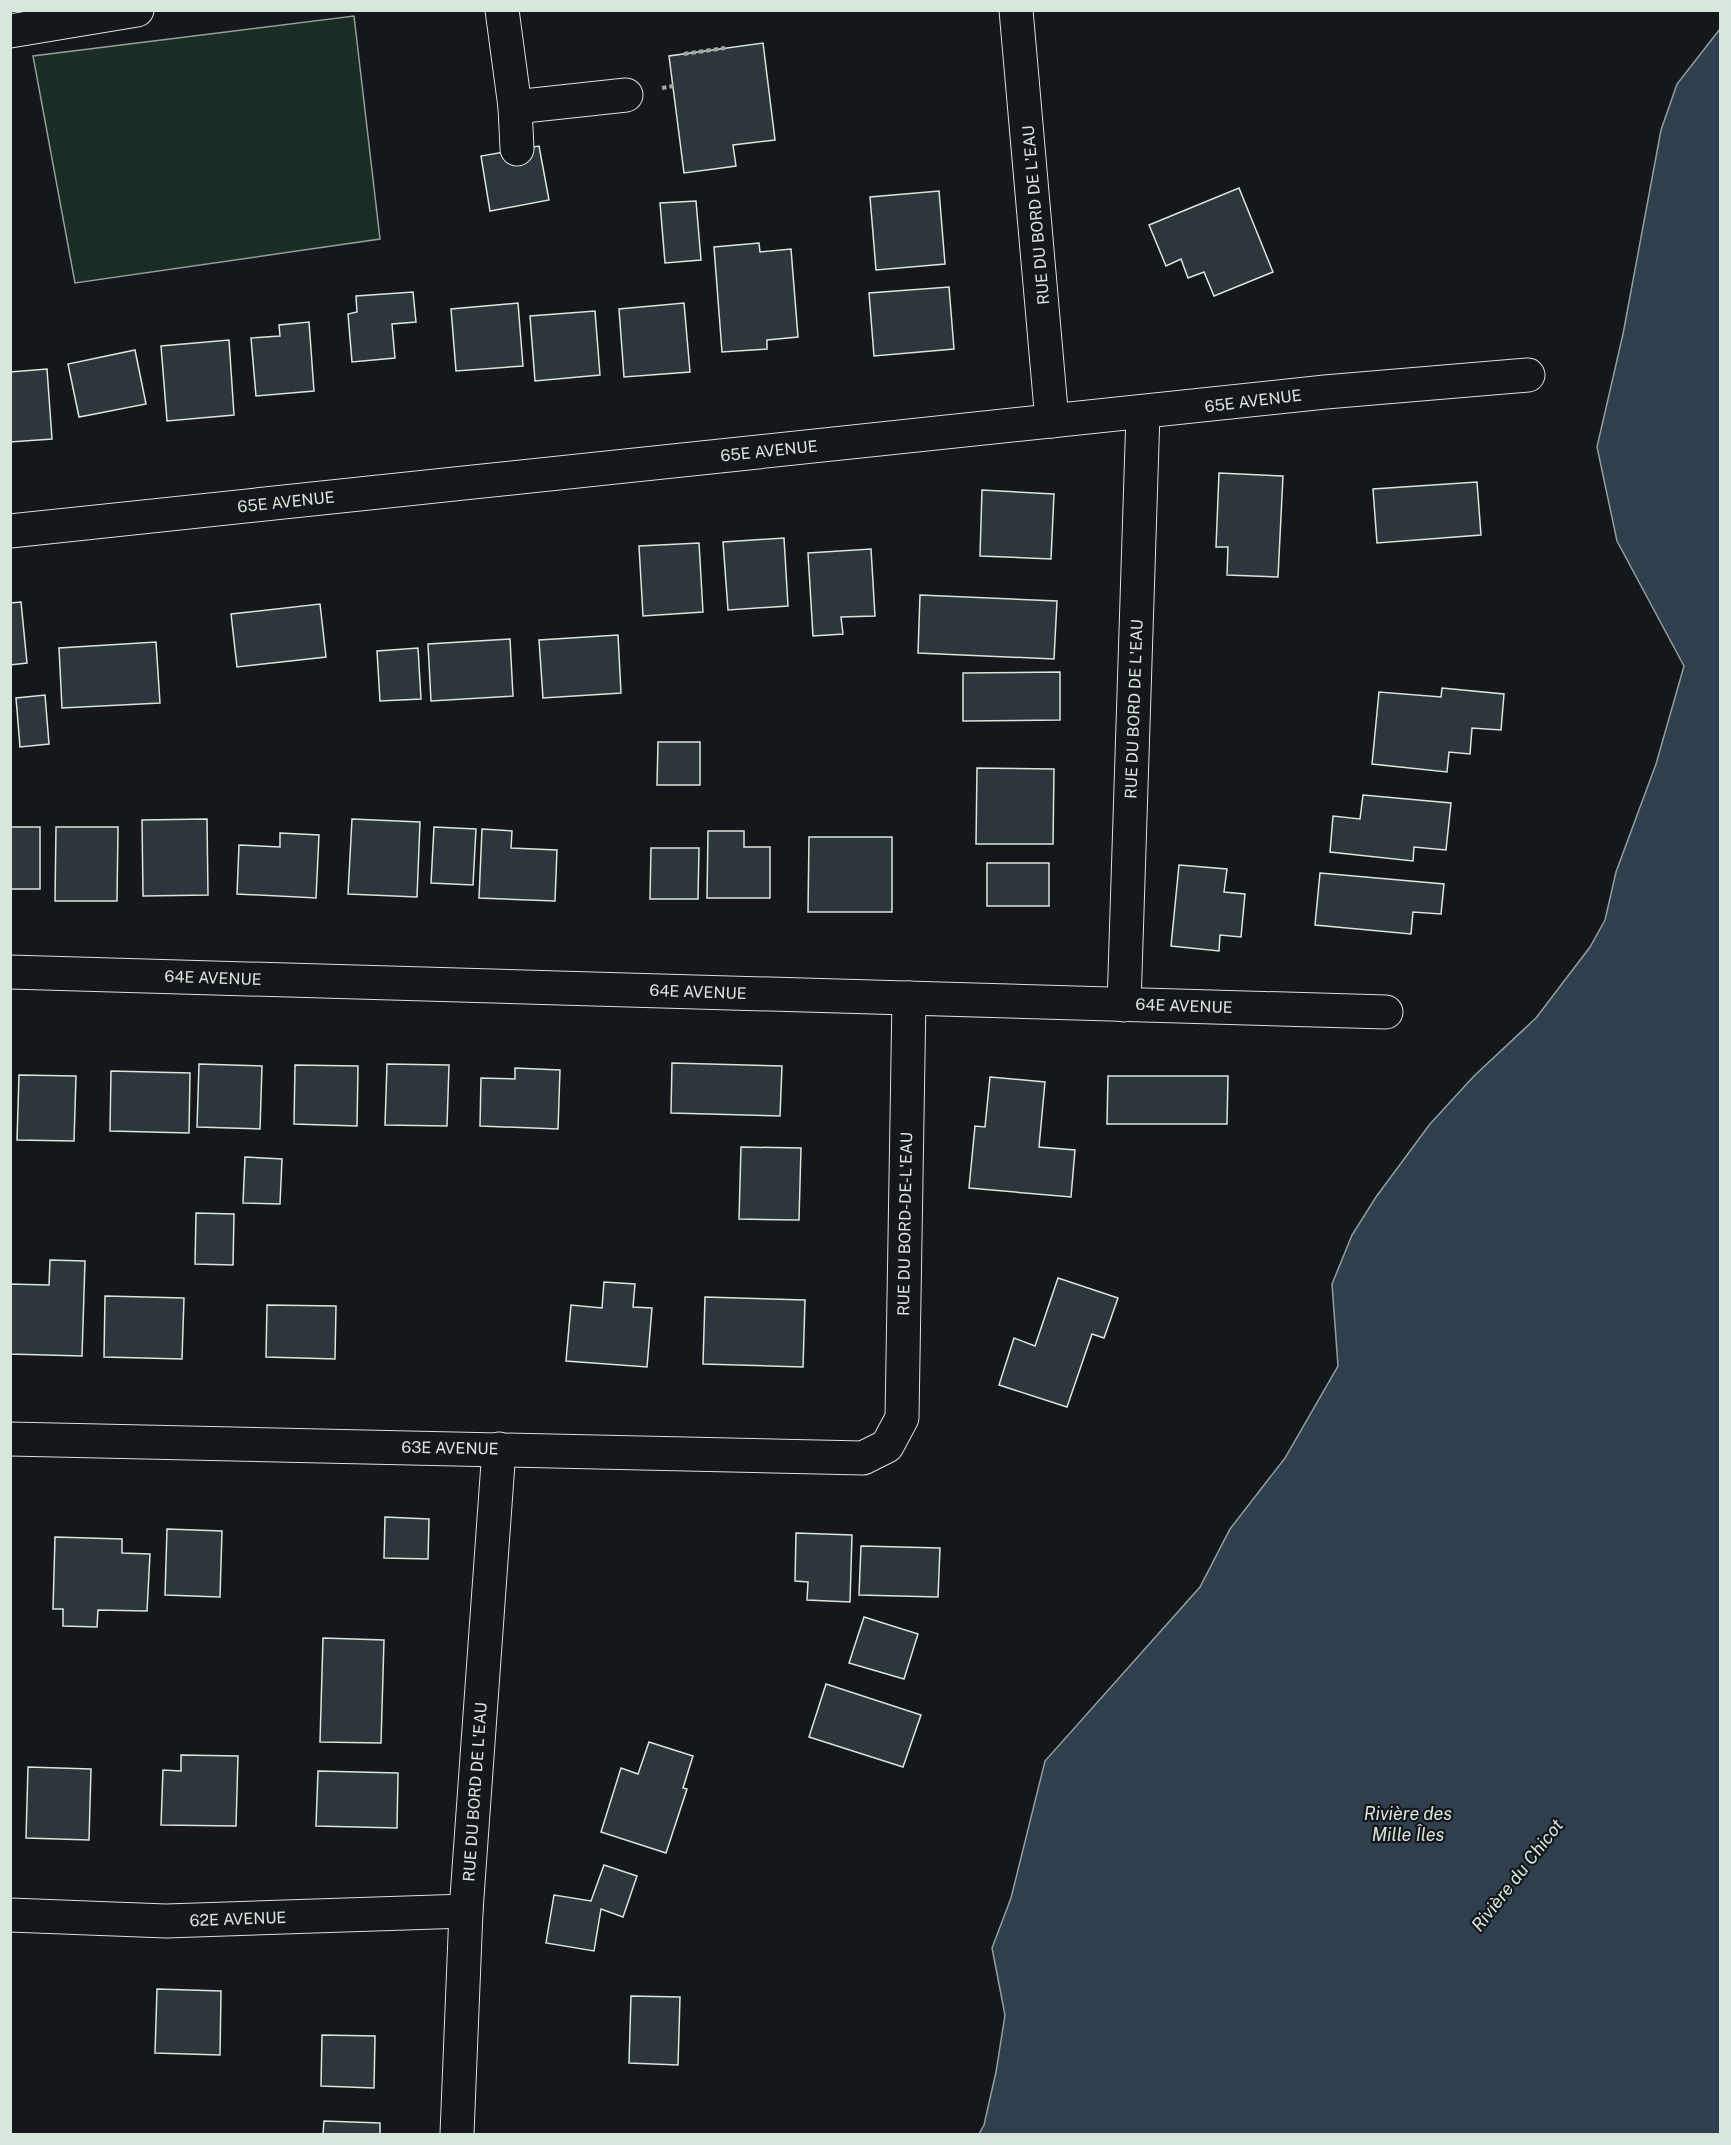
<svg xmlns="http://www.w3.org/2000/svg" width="1731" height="2145" viewBox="0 0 1731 2145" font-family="'Public Sans',sans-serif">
<rect width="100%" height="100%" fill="#14181c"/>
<path fill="#1a2d24" stroke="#939e99" stroke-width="1.5" d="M354 16 380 239 75 283 33 56Z"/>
<path fill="#2f3f4d" stroke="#939e99" stroke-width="1.5" d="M1720 29V2134H979L984 2125 996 2072 1005 2015 992 1948 1011 1898 1045 1761 1200 1587 1230 1529 1285 1458 1338 1366 1332 1284 1352 1235 1376 1197 1430 1124 1474 1076 1536 1018 1590 947 1605 920 1616 872 1656 764 1684 666 1617 541 1597 447 1623 334 1661 130 1677 84Z"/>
<g fill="#2c363c" stroke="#d8e6dc" stroke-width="1.5">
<path d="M763 43 775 140 733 145 736 166 684 173 669 56Z"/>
<path d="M539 146 549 200 490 211 481 156Z"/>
<path d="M1239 188 1273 272 1214 296 1204 272 1188 278 1181 259 1166 266 1149 225Z"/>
<path d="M939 191 945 264 876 270 870 197Z"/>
<path d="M696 201 701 260 665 263 660 203Z"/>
<path d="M759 243 760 252 791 249 798 337 767 340V349L722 352 714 247Z"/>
<path d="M949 287 954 349 874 356 869 293Z"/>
<path d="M413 292 416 322 392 324 395 358 352 362 348 314 357 312 356 296Z"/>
<path d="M518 303 523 366 456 371 451 309Z"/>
<path d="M684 303 690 372 624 377 619 309Z"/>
<path d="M595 311 600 375 535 381 530 316Z"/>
<path d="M309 322 314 391 256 396 251 338 280 336 279 325Z"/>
<path d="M229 340 234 415 167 421 161 346Z"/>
<path d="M135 350 146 404 79 417 68 364Z"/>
<path d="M47 369 52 439 10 442V372Z"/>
<path d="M1219 473 1283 476 1278 577 1227 575 1228 547H1216Z"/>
<path d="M1477 482 1481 535 1377 543 1373 489Z"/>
<path d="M982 490 1054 494 1051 559 980 556Z"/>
<path d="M784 538 788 606 728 610 723 542Z"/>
<path d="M699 543 703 612 643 616 639 546Z"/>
<path d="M871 549 875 616 841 617 843 634 813 636 808 553Z"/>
<path d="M920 595 1057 601 1054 659 918 653Z"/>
<path d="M21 602 27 663 10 665V603Z"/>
<path d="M320 604 326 657 237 667 231 614Z"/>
<path d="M618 635 621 693 543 698 539 640Z"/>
<path d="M510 639 513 696 431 701 428 644Z"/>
<path d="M156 642 160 703 62 708 59 648Z"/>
<path d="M418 648 421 699 380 701 377 651Z"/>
<path d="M1060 672V720L963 721V673Z"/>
<path d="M1442 688 1504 694 1501 730 1472 728 1470 754 1449 752 1447 772 1372 764 1379 692 1441 697Z"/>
<path d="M45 695 49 744 20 747 16 698Z"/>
<path d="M658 742H700V785H657Z"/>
<path d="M977 768 1054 769 1053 844H976Z"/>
<path d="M1363 795 1451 803 1446 850 1414 847 1413 861 1330 852 1333 816 1360 819Z"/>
<path d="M207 819 208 895 143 896 142 820Z"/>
<path d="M352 819 420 822 417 897 348 894Z"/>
<rect x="10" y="827" width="30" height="62"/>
<path d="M56 827H118L117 901H55Z"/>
<path d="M434 827 476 829 473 885 431 883Z"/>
<path d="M482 829 512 831 511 848 557 850 555 901 479 898Z"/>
<path d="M708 831H744V847H770V898H707Z"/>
<path d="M280 833 319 835 316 898 237 894 239 845 280 847Z"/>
<path d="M809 837H892V912H808Z"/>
<path d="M651 848H699L698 899H650Z"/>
<rect x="987" y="863" width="62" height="43"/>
<path d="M1179 865 1227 869 1224 892 1245 894 1241 937 1220 935 1219 951 1171 946Z"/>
<path d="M1320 873 1444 884 1441 914 1413 912 1411 934 1315 925Z"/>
<path d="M672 1063 782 1066 780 1116 671 1113Z"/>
<path d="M199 1064 262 1066 260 1129 197 1127Z"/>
<path d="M387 1064 449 1065 447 1126 385 1125Z"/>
<path d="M295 1065 358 1066 357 1126 294 1124Z"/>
<path d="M515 1068 560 1070 558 1129 480 1126 481 1078 515 1079Z"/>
<path d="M111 1071 190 1073 189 1133 110 1131Z"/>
<path d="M19 1075 76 1076 74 1141 17 1140Z"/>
<path d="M1108 1076H1228L1227 1124H1107Z"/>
<path d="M990 1077 1045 1082 1039 1147 1075 1150 1071 1197 969 1188 975 1126 985 1127Z"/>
<path d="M741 1147 801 1148 799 1220 739 1219Z"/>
<path d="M245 1157 282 1159 280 1204 243 1203Z"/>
<path d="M196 1213 234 1214 233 1265 195 1264Z"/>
<path d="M50 1260 85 1261 82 1356 10 1354V1284L49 1285Z"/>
<path d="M1058 1278 1118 1298 1104 1338 1092 1334 1067 1407 999 1385 1014 1338 1035 1346Z"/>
<path d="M604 1282 635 1284 633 1307 652 1308 647 1367 566 1361 571 1305 602 1308Z"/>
<path d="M105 1296 184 1298 182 1359 104 1357Z"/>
<path d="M705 1297 805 1300 803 1367 703 1364Z"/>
<path d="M267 1305 336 1306 335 1359 266 1357Z"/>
<path d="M385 1517 429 1519 428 1559 384 1558Z"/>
<path d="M167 1529 222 1531 220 1597 165 1595Z"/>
<path d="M796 1533 852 1535 850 1602 807 1600 808 1582 795 1581Z"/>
<path d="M55 1537 122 1539V1553L150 1554 147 1611 98 1610 97 1627 63 1626V1609H53Z"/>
<path d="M861 1546 940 1548 938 1597 859 1595Z"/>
<path d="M864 1617 918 1634 904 1679 849 1663Z"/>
<path d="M323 1638 384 1640 381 1743 320 1742Z"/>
<path d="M826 1684 921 1715 903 1767 809 1737Z"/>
<path d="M649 1742 693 1756 683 1788 687 1789 666 1853 601 1832 621 1768 638 1774Z"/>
<path d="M181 1755 238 1756 236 1826 161 1825 163 1770 181 1771Z"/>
<path d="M28 1767 91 1769 89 1840 26 1838Z"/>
<path d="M318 1771 398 1773 397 1828 316 1826Z"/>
<path d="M604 1865 637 1876 623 1917 601 1909 594 1951 546 1943 554 1895 591 1901Z"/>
<path d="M157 1989 221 1991 220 2055 155 2053Z"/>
<path d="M631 1996 680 1997 678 2065 629 2063Z"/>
<path d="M322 2035 375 2036 374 2088 321 2086Z"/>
<path d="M324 2121 380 2123V2134H323Z"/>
</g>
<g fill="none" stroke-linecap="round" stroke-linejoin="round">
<g stroke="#d8e6dc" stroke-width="35">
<g id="minor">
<path d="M502 10 515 107 626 95"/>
<path d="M1016 10 1052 421"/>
<path d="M10 31 137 10"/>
<path d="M515 107 517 149"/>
<path d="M10 531 1325 392 1528 375"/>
<path d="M10 972 1386 1012"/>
<path d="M1124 1005 1143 413"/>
<path d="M10 1439 863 1458 887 1446 902 1418 909 998"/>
<path d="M10 1915 166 1921 466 1911"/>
<path d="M457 2134 466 1911 499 1449"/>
</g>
</g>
<g stroke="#9da8a2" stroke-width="4" stroke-dasharray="4.5 3" stroke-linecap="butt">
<path d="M684 54 725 48"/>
<path d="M662 88 673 86"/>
</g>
<use href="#minor" stroke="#14181c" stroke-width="33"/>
</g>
<g text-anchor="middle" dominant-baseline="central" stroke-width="4.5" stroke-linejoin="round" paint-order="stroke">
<g font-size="16" fill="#d8e6dc" stroke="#14181c">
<text transform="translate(1036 215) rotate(-95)">RUE DU BORD DE L'EAU</text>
<text transform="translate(1253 401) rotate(-7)">65E AVENUE</text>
<text transform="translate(769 451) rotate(-6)">65E AVENUE</text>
<text transform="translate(286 502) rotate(-6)">65E AVENUE</text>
<text transform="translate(1134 709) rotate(-88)">RUE DU BORD DE L'EAU</text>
<text transform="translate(213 978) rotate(2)">64E AVENUE</text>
<text transform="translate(698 992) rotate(2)">64E AVENUE</text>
<text transform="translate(1184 1006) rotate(2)">64E AVENUE</text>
<text transform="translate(905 1224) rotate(-89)">RUE DU BORD-DE-L'EAU</text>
<text transform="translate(450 1448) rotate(1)">63E AVENUE</text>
<text transform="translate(475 1792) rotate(-86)">RUE DU BORD DE L'EAU</text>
<text transform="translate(238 1919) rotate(-2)">62E AVENUE</text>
</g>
<g font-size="18" font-style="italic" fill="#d8e6dc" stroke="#14181c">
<text x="1408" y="1813">Rivière des<tspan x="1408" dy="21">Mille Îles</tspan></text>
<text transform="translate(1517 1875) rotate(-52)">Rivière du Chicot</text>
</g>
</g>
<rect width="1731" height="2145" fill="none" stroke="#d8e6dc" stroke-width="24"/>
</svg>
